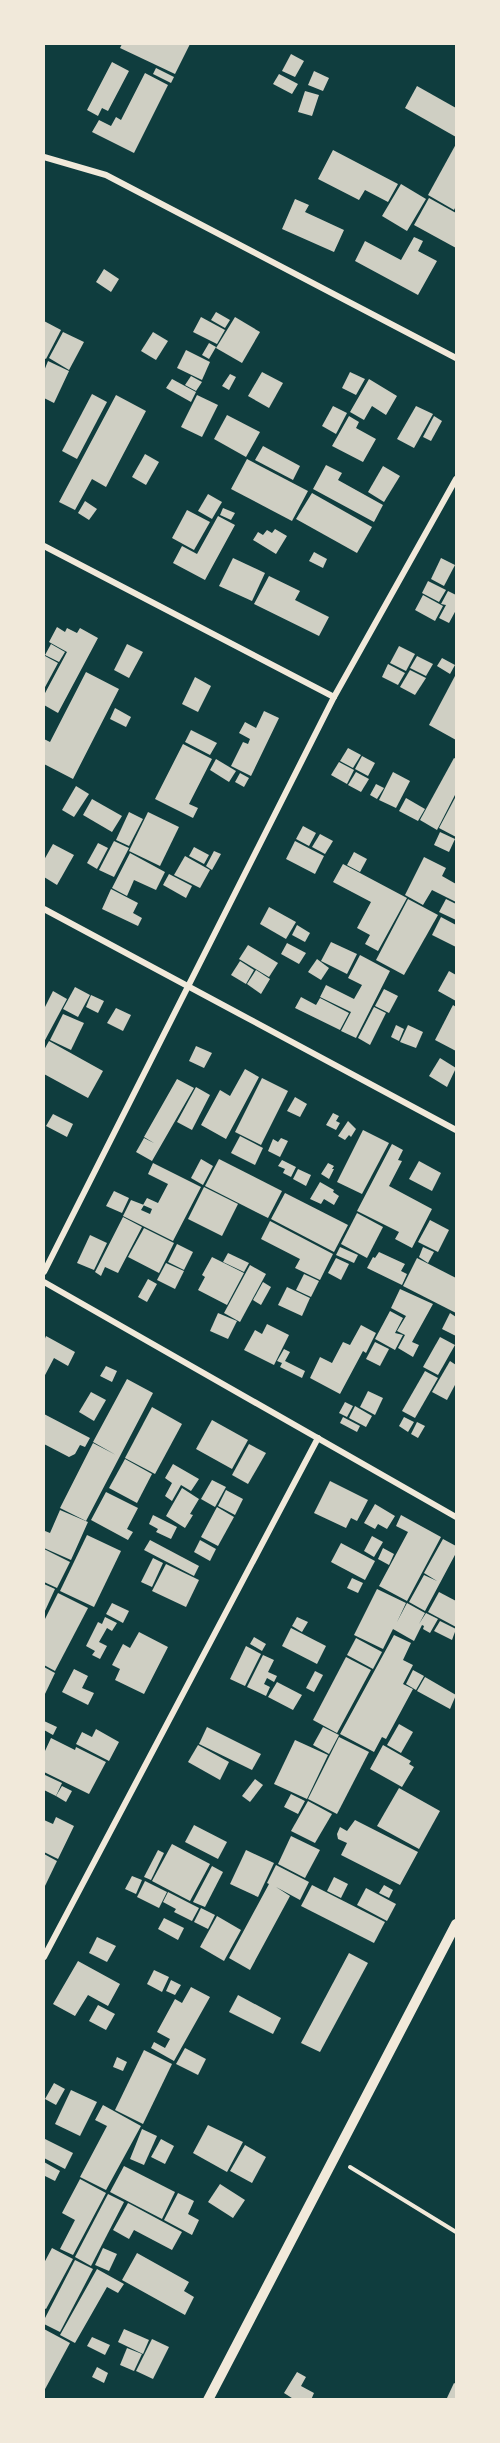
<svg xmlns="http://www.w3.org/2000/svg" width="500" height="2443" viewBox="0 0 500 2443" font-family="'Fira Sans Condensed',sans-serif">
<rect width="100%" height="100%" fill="#0f3d3e"/>
<g fill="#cfcfc3">
<path d="M122 44H190L175 74 120 48Z"/>
<path d="M291 54 304 61 295 77 282 71Z"/>
<path d="M112 62 129 71 108 111 102 108 98 116 87 110Z"/>
<path d="M156 68 174 77 171 83 153 74Z"/>
<path d="M314 71 329 78 323 91 308 85Z"/>
<path d="M145 73 168 85 134 153 92 132 99 120 111 126 116 117 121 120Z"/>
<path d="M279 74 298 84 292 94 273 84Z"/>
<path d="M417 86 456 108V137L405 108Z"/>
<path d="M305 91 319 95 312 116 298 112Z"/>
<path d="M456 144V206L454 210 428 195Z"/>
<path d="M333 150 398 184 388 202 365 190 359 200 318 179Z"/>
<path d="M401 184 426 199 407 231 382 216Z"/>
<path d="M429 198 456 213V248L414 225Z"/>
<path d="M295 199 309 205 305 212 344 230 334 252 282 229Z"/>
<path d="M414 237 423 241 418 251 437 261 418 295 355 261 365 241 401 260Z"/>
<path d="M104 269 119 279 111 292 96 282Z"/>
<path d="M216 312 230 320 225 328 211 320Z"/>
<path d="M201 317 225 330 217 344 193 332Z"/>
<path d="M235 317 260 332 242 363 216 348Z"/>
<path d="M44 321 61 330 46 359 44 358Z"/>
<path d="M63 332 84 342 69 370 49 358Z"/>
<path d="M153 332 168 341 156 360 141 351Z"/>
<path d="M209 343 216 347 209 359 202 355Z"/>
<path d="M186 350 210 362 202 380 177 368Z"/>
<path d="M48 361 69 371 54 403 44 398V371Z"/>
<path d="M262 372 283 383 269 408 248 396Z"/>
<path d="M350 372 365 379 356 395 342 388Z"/>
<path d="M230 374 236 377 229 390 222 386Z"/>
<path d="M191 376 202 382 196 391 185 385Z"/>
<path d="M172 379 196 392 191 402 166 388Z"/>
<path d="M369 379 397 396 386 415 372 406 364 420 350 412Z"/>
<path d="M92 394 107 402 77 459 62 451Z"/>
<path d="M116 395 146 411 106 487 92 479 75 510 59 502Z"/>
<path d="M197 395 218 405 202 437 181 427Z"/>
<path d="M333 406 347 413 336 434 322 426Z"/>
<path d="M416 406 433 414 414 448 397 439Z"/>
<path d="M227 415 260 432 246 457 214 439Z"/>
<path d="M349 416 359 422 356 428 376 439 363 462 332 446Z"/>
<path d="M434 416 442 421 431 441 423 437Z"/>
<path d="M263 446 300 466 293 480 255 460Z"/>
<path d="M145 454 159 462 146 485 132 477Z"/>
<path d="M247 459 308 491 292 521 231 489Z"/>
<path d="M326 465 342 473 338 480 383 505 374 522 313 489Z"/>
<path d="M383 466 400 476 384 502 368 492Z"/>
<path d="M312 493 372 527 357 553 296 519Z"/>
<path d="M208 494 222 502 212 519 198 511Z"/>
<path d="M85 501 97 509 89 520 78 513Z"/>
<path d="M223 508 235 513 231 520 220 515Z"/>
<path d="M187 510 210 522 194 550 172 538Z"/>
<path d="M218 516 235 525 205 580 173 563 182 546 197 554Z"/>
<path d="M275 529 287 536 276 554 253 540 258 532 263 535 267 530 272 533Z"/>
<path d="M314 552 327 559 323 568 309 561Z"/>
<path d="M233 558 265 573 252 601 219 586Z"/>
<path d="M441 558 455 565 444 586 431 579Z"/>
<path d="M269 576 300 591 295 600 329 617 319 636 254 604Z"/>
<path d="M428 581 446 590 439 602 422 593Z"/>
<path d="M448 591 456 595V610L449 623 439 618 446 605 441 604Z"/>
<path d="M423 595 443 606 435 621 415 610Z"/>
<path d="M57 627 65 632 67 628 77 633 80 628 98 638 58 713 44 705V695L67 652 49 642Z"/>
<path d="M51 644 65 652 59 662 45 655Z"/>
<path d="M127 644 143 652 129 678 114 670Z"/>
<path d="M399 646 415 654 406 671 390 663Z"/>
<path d="M45 656 58 663 44 689V659Z"/>
<path d="M417 656 433 664 426 676 410 668Z"/>
<path d="M442 658 455 665 450 674 437 666Z"/>
<path d="M388 664 405 673 398 685 382 677Z"/>
<path d="M410 670 426 678 415 695 400 687Z"/>
<path d="M86 672 119 689 73 779 44 764V739L50 742Z"/>
<path d="M456 674V740L429 725Z"/>
<path d="M195 677 211 686 198 712 182 704Z"/>
<path d="M115 708 131 717 126 727 110 719Z"/>
<path d="M264 711 279 718 251 776 231 766 243 742 248 744 250 739 239 733 245 722 256 728Z"/>
<path d="M191 730 217 743 210 755 185 742Z"/>
<path d="M183 744 212 759 189 804 198 808 193 818 155 799Z"/>
<path d="M348 748 361 755 353 768 340 761Z"/>
<path d="M362 756 375 763 368 776 355 769Z"/>
<path d="M454 758 456 759V793L437 830 420 820Z"/>
<path d="M216 759 236 771 229 782 210 770Z"/>
<path d="M339 762 354 770 347 784 331 775Z"/>
<path d="M356 772 369 779 361 792 348 785Z"/>
<path d="M393 772 410 781 396 808 379 800Z"/>
<path d="M240 773 249 778 244 787 235 782Z"/>
<path d="M376 784 384 788 377 799 370 795Z"/>
<path d="M76 786 89 794 74 817 62 810Z"/>
<path d="M456 796V837L439 828Z"/>
<path d="M406 798 425 809 418 821 399 811Z"/>
<path d="M92 799 122 816 112 832 83 815Z"/>
<path d="M129 812 143 819 129 846 116 840Z"/>
<path d="M148 812 179 827 160 866 129 851Z"/>
<path d="M303 826 316 833 309 846 296 839Z"/>
<path d="M440 832 455 839 449 852 434 845Z"/>
<path d="M320 834 333 841 325 854 312 847Z"/>
<path d="M114 841 129 848 114 877 99 870Z"/>
<path d="M295 841 324 856 315 874 286 859Z"/>
<path d="M98 843 108 848 97 869 87 863Z"/>
<path d="M53 844 74 855 57 885 44 877V860Z"/>
<path d="M194 847 209 855 204 864 189 856Z"/>
<path d="M214 851 221 854 212 870 206 866Z"/>
<path d="M354 852 367 859 360 872 347 865Z"/>
<path d="M130 853 165 872 156 890 134 880 127 896 112 888Z"/>
<path d="M185 856 210 870 200 888 174 875Z"/>
<path d="M424 857 446 868 442 876 456 884V902L432 890 423 905 405 895Z"/>
<path d="M343 864 407 898 378 951 365 944 370 935 357 928 371 902 333 882Z"/>
<path d="M169 874 192 886 186 898 163 885Z"/>
<path d="M111 889 138 903 133 913 142 918 138 926 102 909Z"/>
<path d="M408 899 438 915 404 975 376 960Z"/>
<path d="M446 899 456 904V920L439 912Z"/>
<path d="M269 907 296 922 286 939 260 924Z"/>
<path d="M441 917 456 925V947L432 935Z"/>
<path d="M297 925 310 933 305 942 292 935Z"/>
<path d="M331 942 357 954 347 974 321 961Z"/>
<path d="M287 943 306 953 299 964 281 954Z"/>
<path d="M248 945 278 963 269 977 239 959Z"/>
<path d="M360 955 390 971 356 1038 341 1031 351 1012 320 997 326 985 354 999 362 985 348 978Z"/>
<path d="M317 959 329 968 321 980 308 972Z"/>
<path d="M240 961 254 970 246 984 231 975Z"/>
<path d="M256 970 270 979 261 994 247 984Z"/>
<path d="M449 971 456 975V1001L438 991Z"/>
<path d="M75 987 90 995 78 1017 63 1009Z"/>
<path d="M384 989 398 996 389 1013 375 1006Z"/>
<path d="M53 991 67 999 44 1042V1009Z"/>
<path d="M91 995 104 1001 98 1013 86 1007Z"/>
<path d="M301 997 316 1005 320 998 349 1013 340 1030 295 1008Z"/>
<path d="M453 1005 456 1007V1051L435 1040Z"/>
<path d="M374 1007 386 1013 370 1045 358 1038Z"/>
<path d="M116 1008 131 1015 123 1031 107 1023Z"/>
<path d="M63 1014 84 1023 71 1050 50 1040Z"/>
<path d="M396 1025 404 1029 399 1041 391 1037Z"/>
<path d="M408 1025 423 1032 416 1048 400 1042Z"/>
<path d="M49 1041 103 1071 88 1098 44 1074V1050Z"/>
<path d="M196 1046 212 1053 204 1068 189 1061Z"/>
<path d="M440 1058 456 1068 447 1087 429 1076Z"/>
<path d="M245 1069 259 1077 226 1139 201 1125 220 1090 230 1096Z"/>
<path d="M262 1078 288 1091 261 1145 235 1132Z"/>
<path d="M177 1079 194 1088 152 1161 136 1152 144 1138 154 1143 144 1137Z"/>
<path d="M196 1087 210 1095 192 1130 177 1122Z"/>
<path d="M295 1097 307 1104 300 1117 287 1111Z"/>
<path d="M333 1113 339 1116 336 1121 340 1123 336 1130 326 1125Z"/>
<path d="M53 1114 73 1124 67 1137 46 1126Z"/>
<path d="M348 1121 356 1129 351 1137 349 1135 345 1140 338 1136Z"/>
<path d="M363 1130 389 1143 362 1194 337 1182Z"/>
<path d="M240 1136 263 1148 255 1165 231 1153Z"/>
<path d="M281 1138 288 1141 280 1157 268 1151 273 1139 278 1142Z"/>
<path d="M392 1144 403 1150 398 1160 402 1161 389 1186 432 1209 412 1248 395 1239 399 1232 357 1211Z"/>
<path d="M201 1159 213 1166 203 1185 191 1178Z"/>
<path d="M219 1159 282 1191 268 1218 205 1186Z"/>
<path d="M282 1160 296 1167 291 1177 283 1173 285 1169 278 1166Z"/>
<path d="M419 1161 441 1173 432 1191 409 1179Z"/>
<path d="M153 1163 201 1187 173 1241 123 1216 131 1200 144 1205 141 1210 150 1214 152 1209 143 1205 147 1198 158 1203 168 1184 148 1174Z"/>
<path d="M328 1163 334 1166 332 1169H334L329 1179 321 1174Z"/>
<path d="M298 1169 311 1175 306 1186 293 1179Z"/>
<path d="M320 1182 334 1190 333 1192 339 1196 334 1205 324 1199 321 1204 310 1199Z"/>
<path d="M204 1187 238 1204 222 1236 188 1219Z"/>
<path d="M114 1191 129 1198 122 1213 106 1206Z"/>
<path d="M285 1193 348 1225 334 1252 271 1219Z"/>
<path d="M357 1213 383 1227 367 1258 341 1244Z"/>
<path d="M123 1217 142 1227 118 1273 105 1267 101 1276 95 1272Z"/>
<path d="M430 1220 449 1230 438 1252 418 1242Z"/>
<path d="M270 1221 333 1254 320 1280 295 1268 300 1259 261 1239Z"/>
<path d="M144 1228 174 1243 159 1273 128 1257Z"/>
<path d="M90 1235 107 1243 94 1270 77 1263Z"/>
<path d="M177 1244 193 1252 184 1270 168 1262Z"/>
<path d="M340 1247 358 1255 354 1263 336 1255Z"/>
<path d="M423 1247 434 1252 428 1263 419 1257Z"/>
<path d="M379 1252 405 1264 401 1271 407 1274 402 1285 367 1268 373 1257 375 1258Z"/>
<path d="M228 1253 249 1263 244 1272 223 1262Z"/>
<path d="M212 1257 244 1273 227 1305 198 1290 205 1277 202 1275Z"/>
<path d="M336 1258 349 1264 341 1280 328 1273Z"/>
<path d="M417 1258 456 1278V1313L403 1286Z"/>
<path d="M166 1263 184 1271 175 1289 157 1280Z"/>
<path d="M250 1265 266 1274 240 1322 224 1313Z"/>
<path d="M304 1274 319 1281 311 1297 296 1290Z"/>
<path d="M148 1279 157 1284 147 1302 138 1297Z"/>
<path d="M263 1282 271 1287 261 1305 253 1300Z"/>
<path d="M287 1287 310 1298 302 1316 278 1305Z"/>
<path d="M400 1289 433 1304 412 1342 419 1345 413 1357 398 1348 405 1335 397 1331 406 1316 391 1308Z"/>
<path d="M390 1311 403 1318 395 1333 403 1335 395 1350 375 1339Z"/>
<path d="M218 1313 237 1321 228 1339 210 1331Z"/>
<path d="M450 1313 456 1317V1336L442 1329Z"/>
<path d="M267 1324 289 1335 274 1365 244 1350 255 1330 262 1334Z"/>
<path d="M361 1325 376 1333 366 1353 363 1351 340 1394 310 1378 320 1357 332 1363 343 1342 350 1345Z"/>
<path d="M46 1336 75 1352 68 1366 54 1358 44 1377V1341Z"/>
<path d="M440 1337 455 1345 438 1375 423 1367Z"/>
<path d="M375 1342 389 1349 380 1366 366 1359Z"/>
<path d="M284 1349 290 1352 285 1361 305 1371 302 1378 280 1367 282 1363 277 1361Z"/>
<path d="M450 1361 456 1365V1383L447 1400 432 1392Z"/>
<path d="M106 1366 117 1371 112 1382 100 1376Z"/>
<path d="M425 1371 438 1378 415 1418 402 1411Z"/>
<path d="M127 1379 153 1393 86 1521 60 1508 93 1443 116 1455 93 1442Z"/>
<path d="M368 1391 383 1398 375 1415 360 1407Z"/>
<path d="M91 1392 106 1400 94 1421 79 1412Z"/>
<path d="M345 1402 353 1406 347 1417 339 1413Z"/>
<path d="M355 1406 372 1416 366 1427 349 1418Z"/>
<path d="M152 1407 182 1424 155 1474 125 1458Z"/>
<path d="M44 1414 90 1438 85 1447 80 1445 75 1454 69 1457 44 1444Z"/>
<path d="M343 1417 360 1426 357 1432 340 1423Z"/>
<path d="M404 1417 414 1422 408 1432 399 1426Z"/>
<path d="M212 1420 248 1440 232 1469 196 1449Z"/>
<path d="M417 1422 425 1426 418 1438 411 1434Z"/>
<path d="M249 1444 266 1453 248 1484 232 1475Z"/>
<path d="M125 1459 152 1474 137 1503 109 1488Z"/>
<path d="M173 1464 199 1479 191 1491 181 1485 172 1501 165 1496 172 1483 165 1478Z"/>
<path d="M212 1480 226 1487 215 1507 201 1499Z"/>
<path d="M330 1481 368 1500 357 1521 351 1518 346 1528 314 1513Z"/>
<path d="M182 1488 199 1499 190 1514 193 1515 185 1528 166 1516Z"/>
<path d="M226 1490 243 1499 235 1515 218 1506Z"/>
<path d="M106 1492 138 1508 127 1529 133 1532 128 1540 91 1520Z"/>
<path d="M375 1504 395 1516 387 1529 378 1524 375 1529 364 1523Z"/>
<path d="M217 1507 234 1517 218 1546 201 1537Z"/>
<path d="M60 1510 88 1522 71 1560 44 1548V1533L45 1531 50 1533Z"/>
<path d="M153 1515 177 1527 171 1539 156 1532 158 1529 149 1524Z"/>
<path d="M401 1515 441 1537 407 1601 379 1586 408 1532 396 1526Z"/>
<path d="M87 1535 121 1551 94 1607 60 1591Z"/>
<path d="M372 1536 383 1542 374 1557 364 1551Z"/>
<path d="M443 1539 456 1546V1553L425 1611 409 1602 424 1575 437 1581 424 1573Z"/>
<path d="M150 1540 199 1566 194 1576 144 1550Z"/>
<path d="M200 1540 216 1549 210 1561 194 1552Z"/>
<path d="M341 1543 375 1561 365 1580 331 1562Z"/>
<path d="M383 1548 394 1554 389 1565 378 1559Z"/>
<path d="M44 1549 70 1562 57 1588 44 1582Z"/>
<path d="M153 1558 163 1563 152 1587 141 1582Z"/>
<path d="M166 1564 199 1580 186 1607 152 1591Z"/>
<path d="M352 1578 363 1583 358 1593 347 1588Z"/>
<path d="M44 1584 55 1589 44 1613Z"/>
<path d="M377 1589 406 1603 397 1622 407 1603 425 1613 419 1624 426 1613 438 1619 430 1633 423 1629 424 1626 422 1625 414 1641 393 1629 383 1649 354 1635Z"/>
<path d="M439 1592 456 1601V1627L428 1612Z"/>
<path d="M58 1593 88 1608 55 1671 44 1665V1621Z"/>
<path d="M112 1603 129 1611 123 1623 106 1614Z"/>
<path d="M105 1617 117 1623 112 1631 107 1628 99 1642 107 1646 100 1659 92 1655 95 1651 86 1646 98 1622 102 1624Z"/>
<path d="M297 1617 308 1622 302 1632 292 1626Z"/>
<path d="M440 1621 456 1629 452 1640 434 1631Z"/>
<path d="M291 1628 326 1646 317 1664 282 1646Z"/>
<path d="M139 1632 168 1647 144 1694 115 1680 120 1669 112 1665 123 1644 130 1648Z"/>
<path d="M394 1635 411 1643 403 1660 413 1665 403 1684 413 1689 386 1739 382 1737 374 1752 340 1734Z"/>
<path d="M254 1637 266 1644 262 1651 250 1644Z"/>
<path d="M356 1638 382 1652 373 1669 347 1655Z"/>
<path d="M246 1646 261 1654 245 1686 230 1679Z"/>
<path d="M263 1655 274 1660 268 1672 277 1676 274 1682 267 1678 264 1684 270 1687 266 1696 247 1687Z"/>
<path d="M346 1657 371 1670 337 1733 313 1720Z"/>
<path d="M44 1667 55 1673 44 1696Z"/>
<path d="M74 1669 88 1676 82 1688 94 1693 88 1705 62 1692Z"/>
<path d="M413 1670 424 1676 416 1690 406 1684Z"/>
<path d="M315 1671 323 1675 314 1692 306 1688Z"/>
<path d="M425 1677 456 1695 450 1709 417 1691Z"/>
<path d="M277 1682 302 1695 293 1710 268 1697Z"/>
<path d="M44 1721 57 1727 53 1735 44 1730Z"/>
<path d="M399 1724 413 1732 401 1753 387 1745Z"/>
<path d="M207 1727 261 1754 252 1770 199 1744Z"/>
<path d="M323 1727 339 1735 329 1754 313 1745Z"/>
<path d="M96 1729 119 1742 109 1761 76 1744 82 1732 92 1737Z"/>
<path d="M339 1737 369 1752 337 1814 308 1799Z"/>
<path d="M51 1738 75 1750 76 1747 106 1762 89 1794 44 1772V1750L45 1751Z"/>
<path d="M295 1740 328 1755 307 1799 274 1784Z"/>
<path d="M198 1745 229 1762 220 1780 188 1762Z"/>
<path d="M383 1745 411 1761 409 1764 414 1767 402 1787 370 1769Z"/>
<path d="M45 1775 62 1783 56 1796 44 1790Z"/>
<path d="M255 1779 263 1785 250 1802 242 1796Z"/>
<path d="M62 1786 72 1791 66 1802 56 1796Z"/>
<path d="M399 1788 440 1811 419 1849 377 1826Z"/>
<path d="M291 1794 305 1801 298 1814 284 1807Z"/>
<path d="M308 1801 332 1814 315 1843 291 1831Z"/>
<path d="M56 1817 74 1826 58 1859 44 1852V1820L53 1824Z"/>
<path d="M355 1820 418 1852 400 1885 341 1855 347 1843 338 1839 337 1834 340 1827 347 1831Z"/>
<path d="M194 1825 227 1842 218 1859 185 1842Z"/>
<path d="M291 1836 320 1850 305 1878 278 1864Z"/>
<path d="M172 1844 210 1864 190 1901 152 1881Z"/>
<path d="M158 1850 164 1853 151 1880 144 1877Z"/>
<path d="M246 1850 274 1863 258 1897 230 1884Z"/>
<path d="M44 1854 57 1861 44 1888Z"/>
<path d="M276 1865 309 1882 300 1900 276 1887 290 1896 250 1970 229 1958 269 1884 267 1883Z"/>
<path d="M212 1866 223 1872 205 1907 193 1902Z"/>
<path d="M132 1876 142 1880 136 1894 125 1889Z"/>
<path d="M334 1877 348 1884 341 1898 327 1891Z"/>
<path d="M145 1881 167 1892 159 1908 137 1897Z"/>
<path d="M312 1885 385 1922 374 1943 301 1906Z"/>
<path d="M384 1885 393 1890 389 1898 379 1893Z"/>
<path d="M366 1888 396 1904 387 1921 357 1905Z"/>
<path d="M168 1892 199 1908 192 1921 174 1912 176 1909 163 1902Z"/>
<path d="M201 1908 215 1915 208 1929 194 1922Z"/>
<path d="M217 1916 241 1930 224 1961 200 1947Z"/>
<path d="M164 1918 184 1928 178 1940 158 1929Z"/>
<path d="M97 1937 116 1946 107 1962 89 1953Z"/>
<path d="M349 1953 368 1963 320 2052 301 2043Z"/>
<path d="M78 1961 120 1984 108 2006 88 1995 75 2016 53 2004Z"/>
<path d="M154 1970 169 1977 162 1992 147 1984Z"/>
<path d="M171 1980 181 1985 175 1995 166 1991Z"/>
<path d="M191 1987 210 1997 174 2061 151 2048 154 2042 165 2048 170 2039 157 2032 175 1999 182 2003Z"/>
<path d="M238 1995 281 2018 273 2034 229 2012Z"/>
<path d="M98 2005 115 2014 106 2030 89 2021Z"/>
<path d="M185 2048 206 2059 198 2075 176 2064Z"/>
<path d="M144 2050 172 2064 143 2124 115 2110Z"/>
<path d="M117 2057 127 2062 123 2071 113 2067Z"/>
<path d="M54 2083 65 2089 56 2105 45 2099Z"/>
<path d="M71 2090 97 2102 80 2136 55 2124Z"/>
<path d="M103 2105 141 2126 106 2190 80 2177 107 2126 95 2120Z"/>
<path d="M208 2125 243 2142 227 2172 193 2153Z"/>
<path d="M142 2129 157 2136 144 2165 130 2159Z"/>
<path d="M45 2139 73 2153 65 2169 44 2158Z"/>
<path d="M161 2139 174 2146 165 2164 151 2157Z"/>
<path d="M245 2145 266 2157 252 2183 230 2171Z"/>
<path d="M44 2162 60 2171 55 2181 45 2176 44 2179Z"/>
<path d="M124 2166 175 2192 162 2219 110 2192Z"/>
<path d="M80 2179 106 2193 73 2255 60 2249 75 2220 62 2213Z"/>
<path d="M220 2184 245 2200 233 2218 208 2202Z"/>
<path d="M178 2193 194 2201 188 2214 199 2220 192 2235 164 2220Z"/>
<path d="M108 2194 124 2202 91 2266 75 2257Z"/>
<path d="M128 2203 182 2232 172 2250 134 2230 129 2239 113 2230Z"/>
<path d="M52 2248 73 2259 46 2309 44 2308V2263Z"/>
<path d="M103 2248 117 2254 109 2271 95 2265Z"/>
<path d="M137 2253 189 2282 184 2291 194 2297 185 2315 122 2280Z"/>
<path d="M75 2260 93 2269 60 2332 44 2324V2320Z"/>
<path d="M97 2269 124 2284 118 2293 107 2287 75 2343 60 2335Z"/>
<path d="M44 2329 70 2343 44 2391Z"/>
<path d="M124 2329 149 2340 143 2354 118 2342Z"/>
<path d="M92 2337 110 2345 105 2355 87 2346Z"/>
<path d="M152 2339 169 2347 153 2379 136 2371Z"/>
<path d="M127 2348 142 2354 134 2371 120 2365Z"/>
<path d="M97 2367 108 2373 104 2383 92 2377Z"/>
<path d="M297 2372 306 2377 301 2386 314 2393 311 2400H295L284 2393Z"/>
<path d="M454 2383 456 2384V2400H446Z"/>
</g>
<g fill="none" stroke-linecap="round" stroke-linejoin="round">
<path stroke="#f1e9da" stroke-width="4" d="M350 2167 456 2232"/>
<g stroke="#f1e9da" stroke-width="6">
<path d="M44 157 106 175 456 358"/>
<path d="M44 546 334 697"/>
<path d="M44 909 456 1130"/>
<path d="M44 1272 334 697 456 479"/>
<path d="M44 1282 456 1517"/>
<path d="M44 1957 318 1438"/>
</g>
<path stroke="#f1e9da" stroke-width="10" d="M208 2400 456 1924"/>
</g>
<rect width="500" height="2443" fill="none" stroke="#f1e9da" stroke-width="90"/>
</svg>
